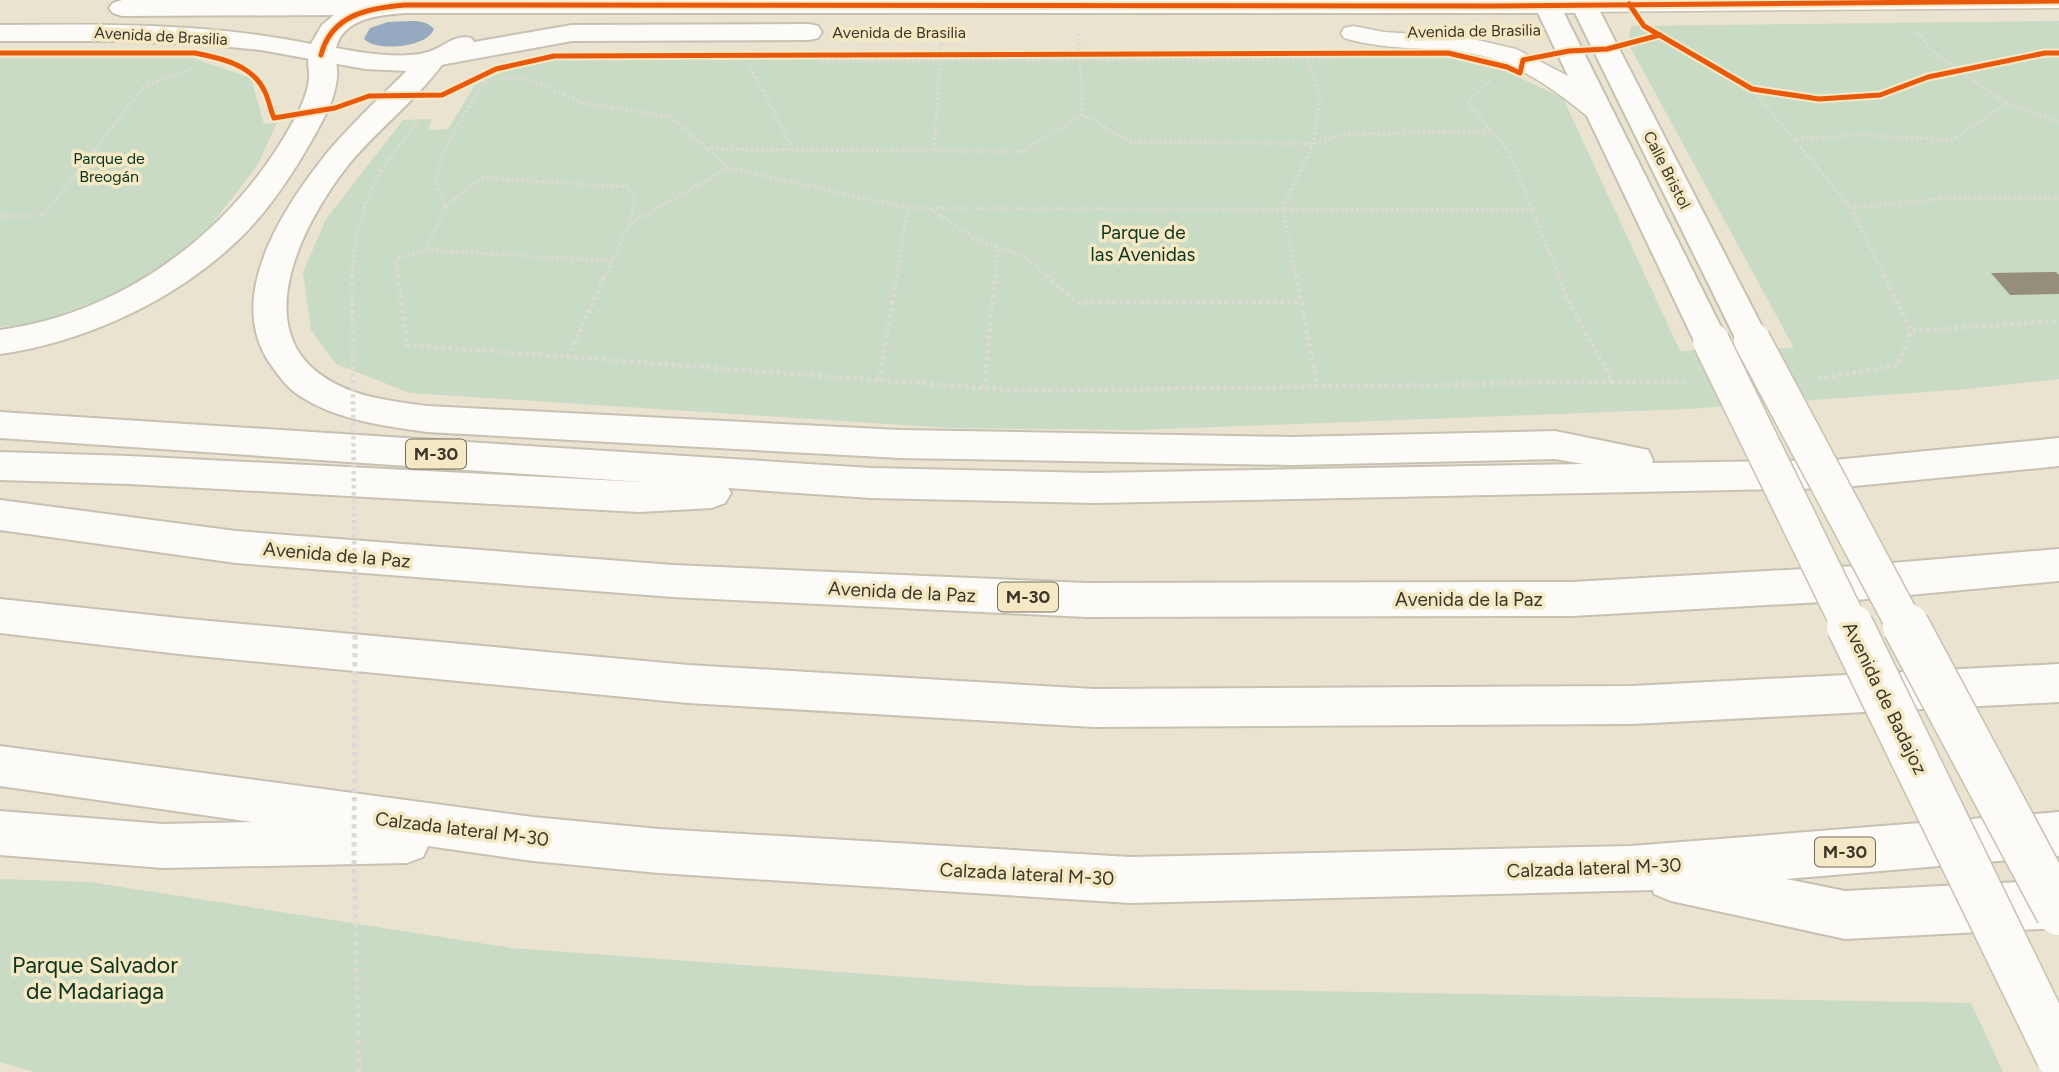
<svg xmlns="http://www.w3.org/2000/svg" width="2059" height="1072" viewBox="0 0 2059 1072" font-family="Figtree,sans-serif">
<rect width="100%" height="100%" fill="#eae3d0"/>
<g fill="#cadbc5">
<path d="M2059 21V379L1967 389 1687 409 1137 430 949 428 410 393 336 364 311 330 303 272 326 219 403 120 431 119 429 130 448 129 475 85 511 68 571 58 1450 55 1501 69 1563 98 1680 351 1794 348 1628 43 1631 26Z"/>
<path d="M0 58H193L251 78 264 124 277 123 257 166 212 224 145 283 37 323 0 327Z"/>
<path d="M0 879 90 882 511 948 1033 986 1971 1003 2003 1072H35L0 1062Z"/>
</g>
<path fill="#95aac1" d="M388 22C403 22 424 17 434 29 427 48 376 52 364 39L370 28Z"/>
<path fill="#948e7b" d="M2056 272 2059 275V294L2010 295 1991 273Z"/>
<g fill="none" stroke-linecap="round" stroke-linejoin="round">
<g stroke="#c7c1b2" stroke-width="3">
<g id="street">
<path d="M1574 0H2059V8L1583 12 1574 10 1571 5Z"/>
<path d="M1353 26 1384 32 1464 37 1516 49 1572 78 1614 114 1610 120 1601 122 1592 120C1553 88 1514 59 1463 52 1423 47 1383 50 1344 38L1341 33 1344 28Z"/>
</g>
</g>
<g stroke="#c7c1b2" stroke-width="4">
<path id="secondary" d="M122 0H1594L1769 340 1764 348 1752 352 1740 348 1575 13H1564L1728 341 1723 349 1711 353 1699 349 1694 341 1538 13H405C379 15 343 18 336 48 364 53 397 59 425 53 443 49 452 34 471 38L474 42 572 25 809 24 818 26 822 32 818 38 809 40 572 41 408 71 365 69 261 50 210 45 120 41H0V25C104 24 208 23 311 44L322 25 334 15 122 16 113 13 109 8 113 3Z"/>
</g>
<g stroke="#c7c1b2" stroke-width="4">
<g id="highway">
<path d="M321 47 330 49C347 73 330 108 318 129 296 169 270 210 237 241 174 301 85 342 0 354V330C125 313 235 230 294 120 301 108 307 94 309 80 310 69 305 58 312 49Z"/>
<path d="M433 51 442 53 446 59C421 96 379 128 349 164 307 217 248 323 321 375 351 397 391 401 427 406L900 430 1292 437 1555 431 1648 450 1653 460 1652 463 1834 460 2059 438V466L1834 488 1095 503 871 498 728 488 731 493 725 503 712 508 639 512 129 484 0 480V452L129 456 642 482 0 438V412L871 468 1095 473 1584 464 1555 459 1292 465 900 458 427 432C384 426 337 420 300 396 287 388 280 377 271 365 223 297 284 207 327 153 357 117 392 87 424 53Z"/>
<path d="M0 500 236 531 673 565 1086 583 1572 582 1856 566 2059 549V581L1856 600 1572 616 1086 617 673 597 236 563 0 530Z"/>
<path d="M0 599 188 619 688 665 1094 689 1632 686 2059 664V702L1632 724 1094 727 688 703 188 655 0 633Z"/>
<path d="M0 746 533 817 659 829 1130 857 1631 846 2059 812V856L1786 879 1845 891 2059 880V928L1845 939 1671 901 1654 894 1653 890 1130 903 659 873 533 861 428 846 423 857 407 863 163 868 0 855V811L163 824 252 822 0 786Z"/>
</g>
</g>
<g stroke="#dcdad4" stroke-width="3.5" stroke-dasharray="2.5 2.5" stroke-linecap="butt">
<path d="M1917 32 1936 54 2006 103 2059 122"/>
<path d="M1078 33 1083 114 1130 142 1313 144 1347 134 1491 131"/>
<path d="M822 61 1335 59"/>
<path d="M748 63 793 149"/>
<path d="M506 79H529L584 103 671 117 728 168 908 208 1533 210"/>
<path d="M1490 80 1468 103 1509 152 1559 277"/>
<path d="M1752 89 1851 208"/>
<path d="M1796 139 1859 135 1952 140 2006 103"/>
<path d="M706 149 1021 152 1083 114"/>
<path d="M934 150 942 36"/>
<path d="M446 206 482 178 629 187 635 201 629 223"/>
<path d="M930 209 972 237 1027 258 1048 277"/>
<path d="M0 216H43L144 87 192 68"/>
<path d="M426 250 612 261"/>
<path d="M398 277 396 259 426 250 446 206C443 200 438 192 437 185 433 157 472 103 487 79"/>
<path d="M605 277 629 224 728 168"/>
<path d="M896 277 908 208"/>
<path d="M995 277 998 247"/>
<path d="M1296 277 1283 208 1313 144 1320 100 1306 53"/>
<path d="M1885 277 1851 208 1948 198H2059"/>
</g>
<g stroke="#dcdad4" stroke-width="4.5" stroke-dasharray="3.5 3.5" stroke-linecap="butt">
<path d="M398 275 407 345 1023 391 1613 382"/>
<path d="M1046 275 1077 303 1301 302"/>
<path d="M1296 275 1317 385"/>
<path d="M1558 275 1567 298 1613 382 1687 381"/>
<path d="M1884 275 1911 331"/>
<path d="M568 357 605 275"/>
<path d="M1818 379 1898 365 1911 331 2059 321"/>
<path d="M879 380 897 275"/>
<path d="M984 388 995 275"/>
</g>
<use href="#street" fill="#fcfbf8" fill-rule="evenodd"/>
<use href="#secondary" fill="#fcfbf8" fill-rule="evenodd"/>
<use href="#highway" fill="#fcfbf8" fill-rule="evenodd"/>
<g stroke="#c7c1b2" stroke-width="39" stroke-linecap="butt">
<g id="secondary-bridge-far1">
<path d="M1752 340 1906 628"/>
<path d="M1711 341 1851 628"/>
</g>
</g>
<g stroke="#c7c1b2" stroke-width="49" stroke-linecap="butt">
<g id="secondary-bridge">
<path d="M1850 626 2059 1056"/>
<path d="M1906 626 2059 912"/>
</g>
</g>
<path stroke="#dcdad4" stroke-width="3.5" stroke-dasharray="2.5 2.5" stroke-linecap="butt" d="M352 277C354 250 358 221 369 195 380 169 401 144 418 121"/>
<path stroke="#dcdad4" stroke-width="4.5" stroke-dasharray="3.5 3.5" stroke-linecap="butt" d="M352 275 355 628"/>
<path stroke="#dcdad4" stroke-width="5" stroke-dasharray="4.5 4.5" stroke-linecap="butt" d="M355 626 354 859 359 1072"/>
<use href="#secondary-bridge-far1" stroke="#fcfbf8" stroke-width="36"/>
<use href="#secondary-bridge" stroke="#fcfbf8" stroke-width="46"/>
<g stroke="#f5e8c5" stroke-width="9">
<g id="cycleway">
<path d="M1629 4 1644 26 1752 89 1819 99 1880 95 1928 77 2045 53H2059"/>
<path d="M0 53H195C221 58 253 65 265 92 269 100 270 109 274 118L335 108 369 96 442 95 496 69 554 56 1448 53 1507 67 1520 73 1523 60 1569 51 1607 49 1660 35"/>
<path d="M321 55C331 15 368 8 405 5L1494 6 2059 1"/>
</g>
</g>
<use href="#cycleway" stroke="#e8590c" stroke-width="5"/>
</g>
<g text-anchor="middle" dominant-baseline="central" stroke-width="7" stroke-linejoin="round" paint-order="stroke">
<g font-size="16" fill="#3c3729" stroke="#f5e8c5">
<text transform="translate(1474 31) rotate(-1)">Avenida de Brasilia</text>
<text x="899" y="32">Avenida de Brasilia</text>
<text transform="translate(161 36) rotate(3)">Avenida de Brasilia</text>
<text transform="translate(1667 170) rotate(63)">Calle Bristol</text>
</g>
<g font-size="16" fill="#0b351f" stroke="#f5e8c5">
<text x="109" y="158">Parque de<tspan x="109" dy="18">Breogán</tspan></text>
</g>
<g fill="#f5e8c5" stroke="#746c58" stroke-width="2">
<rect x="406" y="439.5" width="60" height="29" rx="5"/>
<rect x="998" y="582.5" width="60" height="29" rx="5"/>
<rect x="1815" y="837.5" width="60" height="29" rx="5"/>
</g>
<g font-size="18" font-weight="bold" fill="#3c3729">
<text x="436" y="454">M-30</text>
<text x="1028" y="597">M-30</text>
<text x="1845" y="852">M-30</text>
</g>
<g font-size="19" fill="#0b351f" stroke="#f5e8c5">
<text x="1143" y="232">Parque de<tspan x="1143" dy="22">las Avenidas</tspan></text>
</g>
<g font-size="19" fill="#3c3729" stroke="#f5e8c5">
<text transform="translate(337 555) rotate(5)">Avenida de la Paz</text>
<text transform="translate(902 592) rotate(3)">Avenida de la Paz</text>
<text x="1469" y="599">Avenida de la Paz</text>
<text transform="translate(1885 698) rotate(64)">Avenida de Badajoz</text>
<text transform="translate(462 829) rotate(7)">Calzada lateral M-30</text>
<text transform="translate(1594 868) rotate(-2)">Calzada lateral M-30</text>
<text transform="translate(1027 874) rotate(3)">Calzada lateral M-30</text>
</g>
<g font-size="23" fill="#0b351f" stroke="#f5e8c5">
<text x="95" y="965">Parque Salvador<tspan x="95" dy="26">de Madariaga</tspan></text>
</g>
</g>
</svg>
